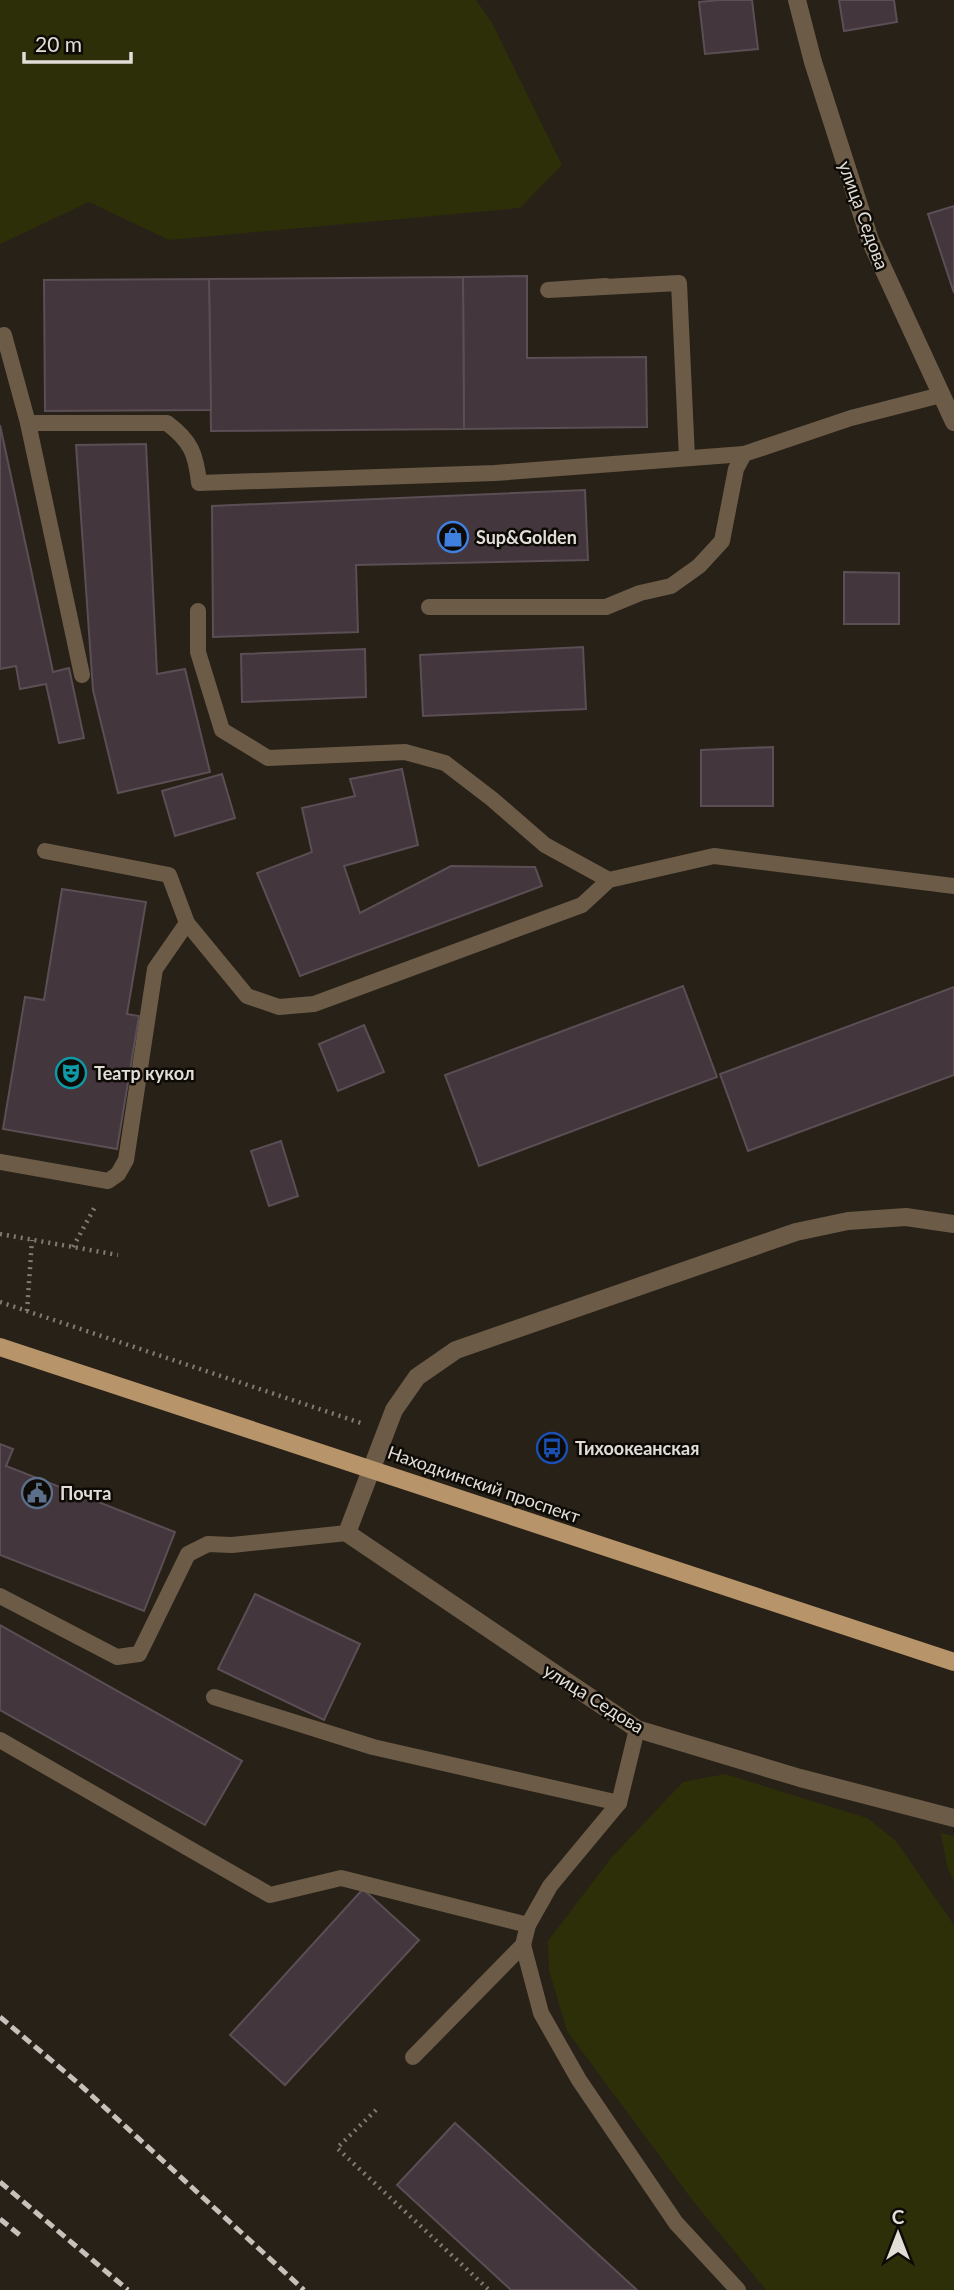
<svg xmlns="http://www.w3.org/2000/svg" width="954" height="2290" viewBox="0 0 954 2290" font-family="Lato,sans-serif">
<rect width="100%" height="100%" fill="#272117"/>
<g fill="#2d2f09">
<path d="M0 0H476L491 21 562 165 520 208 169 240 89 202 0 244Z"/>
<path d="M725 1774 867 1818 896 1841 954 1925V2290H766L693 2201 567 2031 549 1970 548 1941 611 1858 683 1782Z"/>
<path d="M941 1833 954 1836V1882L947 1866Z"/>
</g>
<g fill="#43373d" stroke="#5b4e54" stroke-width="2">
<path d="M719 0H752L758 49 705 54 699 2Z"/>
<path d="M839 0H894L897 22 844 31Z"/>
<path d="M954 206V293L928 214Z"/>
<path d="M527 276V358L646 357 647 427 464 429 463 277Z"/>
<path d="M463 277 464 429 211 431 209 279Z"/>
<path d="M209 279 211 410 45 411 44 280Z"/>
<path d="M0 425 53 672 69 668 84 738 59 743 46 684 20 689 16 666 0 669Z"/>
<path d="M146 444 157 674 185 669 210 772 118 793 93 690 76 445Z"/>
<path d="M585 490 588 560 356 565 358 632 213 637 212 506Z"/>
<path d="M844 572 899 573V624H844Z"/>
<path d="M583 647 586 709 423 716 420 655Z"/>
<path d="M365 649 366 697 242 702 241 654Z"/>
<path d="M773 747V806H701V750Z"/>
<path d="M402 769 418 845 344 866 360 913 451 866 535 867 542 886 300 976 257 873 312 852 302 808 355 796 350 779Z"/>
<path d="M222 774 235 818 175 836 162 791Z"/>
<path d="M62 889 146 902 127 1014 139 1016 117 1149 3 1129 25 997 44 1000Z"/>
<path d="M683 986 717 1077 479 1166 445 1075Z"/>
<path d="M954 987V1075L748 1151 720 1074Z"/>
<path d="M364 1025 384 1072 338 1091 319 1044Z"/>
<path d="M281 1141 298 1196 269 1206 251 1151Z"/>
<path d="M0 1444 13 1449 6 1466 175 1532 144 1611 0 1555Z"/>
<path d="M255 1594 360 1644 324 1720 218 1669Z"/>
<path d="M0 1625 242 1761 205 1825 0 1710Z"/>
<path d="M363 1889 419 1940 285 2085 230 2035Z"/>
<path d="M455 2123 637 2290H511L397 2185Z"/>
</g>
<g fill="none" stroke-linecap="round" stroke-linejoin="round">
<g stroke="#807b73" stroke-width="4.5" stroke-dasharray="2 5" stroke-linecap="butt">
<path d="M0 1234 118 1255"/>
<path d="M73 1247 96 1205"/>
<path d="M0 1302 361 1423"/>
<path d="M27 1311 32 1240"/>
<path d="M376 2110 337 2148 489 2290"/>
</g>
<g stroke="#6c5b47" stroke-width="16">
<path d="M606 286 548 290 679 283 687 458"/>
<path d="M4 335 28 423 82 675"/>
<path d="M28 423H167C191 441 196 454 199 483L495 473 744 454"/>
<path d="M429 607H606L640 593 671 586 699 566 722 541 736 469 744 454 851 418 941 395"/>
<path d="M198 611V652L222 730 268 758 405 752 445 763 492 799 545 845 609 880"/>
<path d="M45 851 169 875 187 923 247 996 279 1007 314 1004 582 905 609 880 714 856 954 886"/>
<path d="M0 1162 108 1181 118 1174 126 1160 155 969 187 923"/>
<path d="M0 1596 117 1657 139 1654 188 1554 208 1544 232 1545 347 1533"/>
<path d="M214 1697 373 1747 619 1803"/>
<path d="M0 1740 270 1895 341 1878 528 1925"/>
<path d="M523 1945 541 2013 579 2080 676 2223 738 2290"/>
<path d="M413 2057 523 1945 528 1925 550 1886 619 1803 637 1729"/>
</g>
<g stroke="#6c5b47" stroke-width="18">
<path d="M797 0 813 62 870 240 954 422"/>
<path d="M954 1224 906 1217 848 1221 796 1232 456 1350 417 1377 394 1410 347 1533 637 1729 800 1778 954 1818"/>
</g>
<path stroke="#b8946a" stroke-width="18" d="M0 1347 954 1662"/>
<g stroke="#c6c1bb" stroke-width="5" stroke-dasharray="10 5" stroke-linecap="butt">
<path d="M0 2017 78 2083 304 2290"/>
<path d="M0 2182 128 2290"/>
<path d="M0 2219 21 2236"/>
</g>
</g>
<defs>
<g id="shop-ring" transform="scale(1.575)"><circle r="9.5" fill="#0e0b07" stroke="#3f7fe0" stroke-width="1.5"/><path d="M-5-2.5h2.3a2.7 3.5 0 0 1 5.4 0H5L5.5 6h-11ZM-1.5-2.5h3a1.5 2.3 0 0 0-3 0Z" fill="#3f7fe0"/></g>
<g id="theatre-ring" transform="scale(1.575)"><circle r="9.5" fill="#0e0b07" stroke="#0f9aa8" stroke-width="1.5"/><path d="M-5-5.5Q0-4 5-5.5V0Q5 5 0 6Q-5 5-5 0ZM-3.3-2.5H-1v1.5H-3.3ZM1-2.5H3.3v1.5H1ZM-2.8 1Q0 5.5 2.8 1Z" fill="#0f9aa8"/></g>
<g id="bus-ring" transform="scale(1.575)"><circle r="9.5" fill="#0e0b07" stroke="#1a4fb4" stroke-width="1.5"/><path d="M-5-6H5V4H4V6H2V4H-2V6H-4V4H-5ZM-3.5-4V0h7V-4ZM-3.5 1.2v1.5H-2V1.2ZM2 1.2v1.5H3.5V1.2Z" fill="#1a4fb4"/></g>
<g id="civic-ring" transform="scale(1.575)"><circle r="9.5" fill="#0e0b07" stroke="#5c6f8a" stroke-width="1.5"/><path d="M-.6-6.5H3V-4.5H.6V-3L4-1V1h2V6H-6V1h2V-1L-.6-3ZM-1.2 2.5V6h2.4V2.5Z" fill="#5c6f8a"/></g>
</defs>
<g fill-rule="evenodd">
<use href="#shop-ring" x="453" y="537"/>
<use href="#theatre-ring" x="71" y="1073"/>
<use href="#bus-ring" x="552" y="1448"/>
<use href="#civic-ring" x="37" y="1493"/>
</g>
<g text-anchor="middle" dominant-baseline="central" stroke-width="5" stroke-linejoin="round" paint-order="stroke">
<g font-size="18" fill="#e2ddd7" stroke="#0e0b07">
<text transform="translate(864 215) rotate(70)">улица Седова</text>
<text transform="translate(484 1484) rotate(19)">Находкинский проспект</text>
<text transform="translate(594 1698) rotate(32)">улица Седова</text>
</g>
<g font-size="18" font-weight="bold" fill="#e2ddd7" stroke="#0e0b07" text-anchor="start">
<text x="476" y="537">Sup&amp;Golden</text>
<text x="94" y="1073">Театр кукол</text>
<text x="575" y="1448">Тихоокеанская</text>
<text x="60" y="1493">Почта</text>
</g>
</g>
<g transform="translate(898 2234)" stroke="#0e0b07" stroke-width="5" paint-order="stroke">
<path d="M0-5L12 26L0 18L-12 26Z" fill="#e2ddd7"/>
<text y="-10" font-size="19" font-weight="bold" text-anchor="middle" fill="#e2ddd7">С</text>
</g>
<path d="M24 52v10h107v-10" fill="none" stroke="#e2ddd7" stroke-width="3.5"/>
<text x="35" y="52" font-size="21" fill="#e2ddd7" stroke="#0e0b07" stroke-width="5" paint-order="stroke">20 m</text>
</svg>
